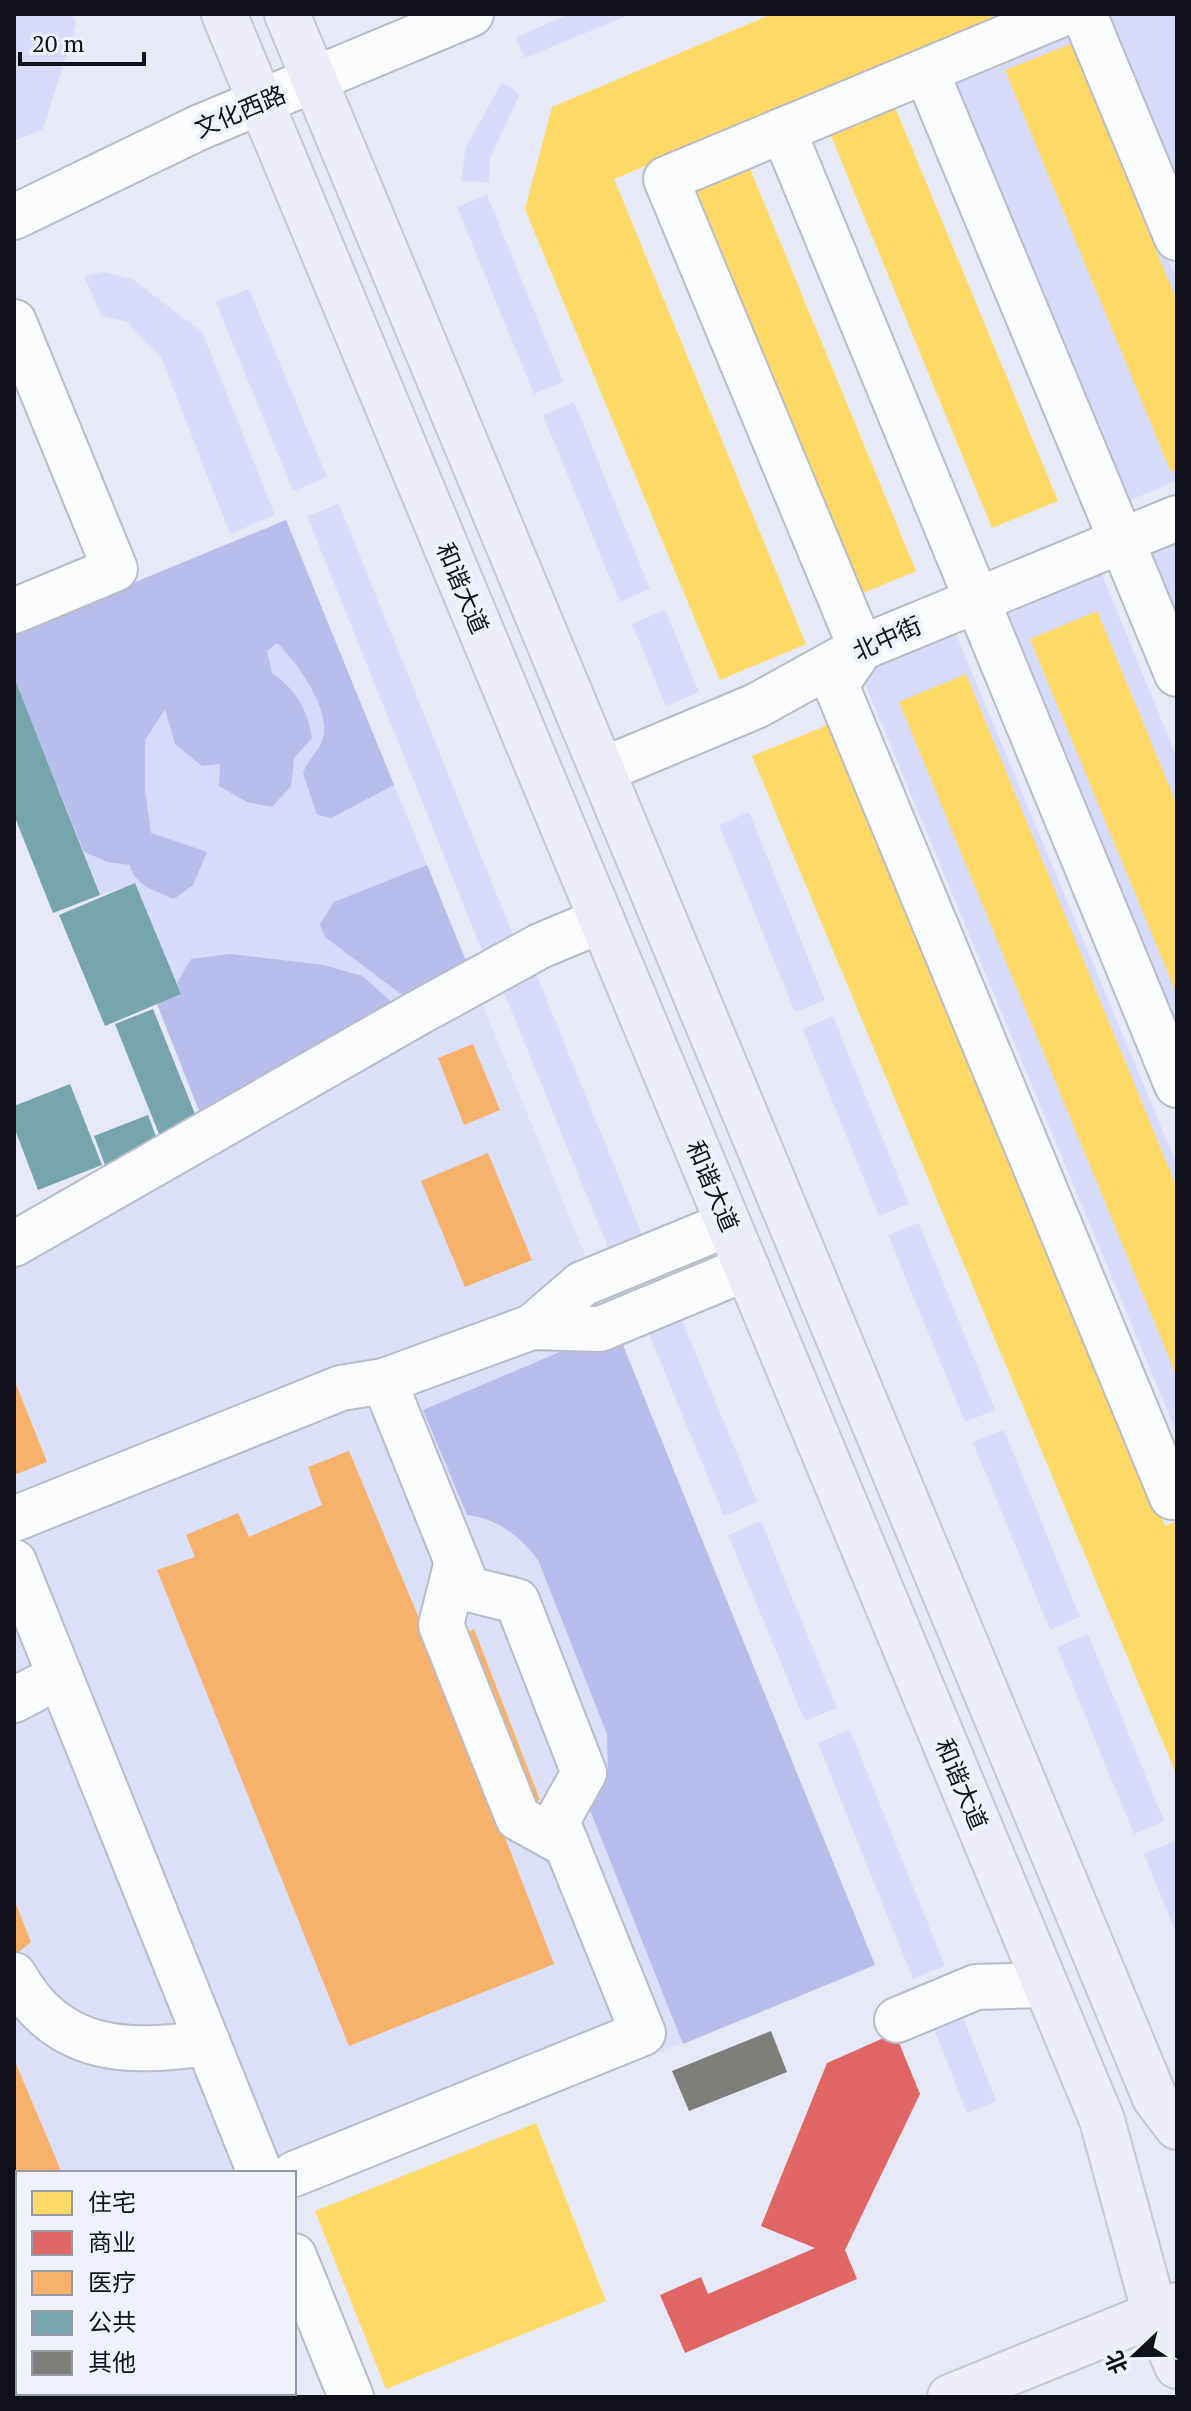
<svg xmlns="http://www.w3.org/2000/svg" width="1191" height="2411" viewBox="0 0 1191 2411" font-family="'PT Serif','Noto Sans SC',serif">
<rect width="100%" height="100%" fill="#e6e8f6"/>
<path fill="#dbdffa" d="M480 998 587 1260 582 1284 600 1328 875 1965 535 2102 454 2119 294 2173H18V2295L14 2296V1267Z"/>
<g fill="#d7dafb">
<path d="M14 14H72L76 24 43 129 14 141Z"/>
<path d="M571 14H632L524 58 516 37Z"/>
<path d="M1107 14H1177V183Z"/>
<path d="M1070 21 1177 281V481L1118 505 940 75Z"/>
<path d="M502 82 520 94 490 158 489 182 461 181 466 147Z"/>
<path d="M487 195 563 382 534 394 457 207Z"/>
<path d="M103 272 132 279 202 332 275 515 230 534 161 357 127 322 101 315 84 276Z"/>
<path d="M249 289 327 477 293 491 216 302Z"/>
<path d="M574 402 650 589 620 602 543 415Z"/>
<path d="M339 504 515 940 483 953 307 516Z"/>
<path d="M286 520 466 961 394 1004 180 995 136 884 100 895 14 678Z"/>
<path d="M1177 527V620L1145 540Z"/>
<path d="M1100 570 1177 758V1031L1003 610Z"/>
<path d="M665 610 699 692 666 706 632 624Z"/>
<path d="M953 627 1177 1165V1434L858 667Z"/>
<path d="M749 812 825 1000 795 1012 719 825Z"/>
<path d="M535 971 643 1237 609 1250 501 985Z"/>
<path d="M833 1016 909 1204 879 1216 803 1029Z"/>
<path d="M919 1223 995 1410 965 1422 888 1235Z"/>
<path d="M680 1316 757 1502 724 1516 647 1329Z"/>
<path d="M1004 1430 1080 1617 1050 1630 973 1442Z"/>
<path d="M761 1521 837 1708 805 1721 728 1535Z"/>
<path d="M1088 1634 1164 1821 1134 1834 1057 1647Z"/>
<path d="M850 1730 945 1966 913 1979 818 1743Z"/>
<path d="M1174 1841 1177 1848V1935L1144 1854Z"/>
<path d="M952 1989 996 2101 967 2113 923 2001Z"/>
</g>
<g fill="#b9bded">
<path d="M286 520 394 785 331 818 317 815 303 773C308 760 319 750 322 741 334 713 297 662 277 643L267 651 272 673C297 691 307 708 312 738L294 758 291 786 272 807 247 802 219 786 220 764 202 766 175 744 165 709 145 740V790L151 833 207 852 193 885 174 899C157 891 134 886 130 865L108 862 84 852 14 678V632Z"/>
<path d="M427 865 466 961 406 998 325 937 320 924 334 902Z"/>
<path d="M230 954 324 965 362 976 394 1004 203 1121 157 1004 181 994 177 983 191 959Z"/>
<path d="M616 1328 875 1965 683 2044 590 1810 608 1774 607 1734 538 1560C521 1537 497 1518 467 1515L423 1410Z"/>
</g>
<g fill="#ffd966">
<path d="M772 14H1012L614 179 806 644 720 680 525 209 552 107Z"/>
<path d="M1071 44 1177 301V469L1171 472 1005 70Z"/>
<path d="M892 100 1058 501 992 528 827 126Z"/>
<path d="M750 169 916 571 851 598 685 196Z"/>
<path d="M1097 611 1177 805V995L1030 639Z"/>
<path d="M966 674 1177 1188V1377L899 702Z"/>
<path d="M830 724 1165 1526 1177 1521V1776L752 756Z"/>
<path d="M536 2123 606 2301 386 2389 315 2211Z"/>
<path d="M18 2373V2393H294L295 2397H14V2375Z"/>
</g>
<path fill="#e06666" d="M895 2033 920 2094 845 2250 857 2279 685 2353 660 2295 701 2277 708 2294 815 2248 761 2226 827 2063Z"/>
<g fill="#f6b26b">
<path d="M473 1044 500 1110 464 1125 438 1058Z"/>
<path d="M488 1153 532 1260 465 1287 421 1181Z"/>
<path d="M14 1379 47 1462 14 1475Z"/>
<path d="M349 1451 431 1647 474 1629 540 1800 497 1817 554 1964 349 2046 157 1570 195 1557 186 1535 238 1513 249 1537 322 1505 308 1467Z"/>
<path d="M14 1899 31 1942 14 1956Z"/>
<path d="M14 2059 62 2173H18V2200L14 2202Z"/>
</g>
<g fill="#76a5af">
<path d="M14 677 100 895 53 913 14 815Z"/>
<path d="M135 883 181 994 105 1026 59 915Z"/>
<path d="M153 1009 197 1119 159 1134 115 1024Z"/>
<path d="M70 1084 102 1165 38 1190 14 1127V1106Z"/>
<path d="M148 1115 159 1145 105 1165 94 1136Z"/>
</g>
<path fill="#7e7e7b" d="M771 2031 787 2072 689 2111 672 2071Z"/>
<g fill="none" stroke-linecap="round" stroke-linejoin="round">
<g stroke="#babbc8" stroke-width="48">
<g id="minor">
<path d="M1062 14 666 179 861 648 836 685 1172 1497 1177 1495"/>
<path d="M1084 14 1177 238"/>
<path d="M926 71 1177 674"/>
<path d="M783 130 1177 1085"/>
<path d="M14 217 198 128 471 14"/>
<path d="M14 322 115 569 14 611"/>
<path d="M603 770 756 706 861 648 1177 518"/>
<path d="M14 1244 416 1014 540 946 602 920"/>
<path d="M532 1327 582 1284 728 1224"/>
<path d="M14 1519 341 1388 384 1381 532 1327 600 1329 747 1268"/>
<path d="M457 1561 441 1625 518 1818 567 1845"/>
<path d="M14 1562 260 2173"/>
<path d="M14 1700 60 1676"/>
<path d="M14 1975C59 2055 128 2054 208 2043"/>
<path d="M897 2020 976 1987 1045 1985"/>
<path d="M294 2174 643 2033 557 1821 584 1773 517 1601 468 1589 384 1381"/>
<path d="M294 2256 351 2397"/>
<path d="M14 2287 18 2286"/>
</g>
</g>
<g stroke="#c6c7ce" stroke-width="48">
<g id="major">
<path d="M224 14 1102 2120 1155 2314 1177 2366"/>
<path d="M287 14 1155 2098 1177 2127"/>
<path d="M950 2397 1177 2305"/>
</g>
</g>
<use href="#minor" stroke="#fbfcfe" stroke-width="44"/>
<use href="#major" stroke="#ecedf7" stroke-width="44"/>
</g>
<g text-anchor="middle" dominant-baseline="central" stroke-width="8" stroke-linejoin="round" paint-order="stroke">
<g font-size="24" fill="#0f101a" stroke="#eff1fe">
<text transform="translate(240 111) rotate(-23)">文化西路</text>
<text transform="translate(463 588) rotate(67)">和谐大道</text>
<text transform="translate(887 638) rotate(-24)">北中街</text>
<text transform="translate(713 1186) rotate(67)">和谐大道</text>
<text transform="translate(962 1784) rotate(67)">和谐大道</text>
</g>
</g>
<rect width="1191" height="2411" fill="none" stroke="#0f101a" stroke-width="32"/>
<rect x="16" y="2171" width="280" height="224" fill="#eff1fe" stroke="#9597a3" stroke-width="2"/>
<rect x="32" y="2191" width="40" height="24" fill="#ffd966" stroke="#9597a3" stroke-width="2"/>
<text x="88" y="2211" font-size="24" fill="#0f101a">住宅</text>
<rect x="32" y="2231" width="40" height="24" fill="#e06666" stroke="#9597a3" stroke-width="2"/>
<text x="88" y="2251" font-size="24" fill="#0f101a">商业</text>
<rect x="32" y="2271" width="40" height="24" fill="#f6b26b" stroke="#9597a3" stroke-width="2"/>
<text x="88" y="2291" font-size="24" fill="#0f101a">医疗</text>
<rect x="32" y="2311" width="40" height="24" fill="#76a5af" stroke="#9597a3" stroke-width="2"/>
<text x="88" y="2331" font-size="24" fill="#0f101a">公共</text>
<rect x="32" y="2351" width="40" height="24" fill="#7e7e7b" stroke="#9597a3" stroke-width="2"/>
<text x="88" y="2371" font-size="24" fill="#0f101a">其他</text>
<g transform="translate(1135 2355) rotate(248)" stroke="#eff1fe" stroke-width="6" paint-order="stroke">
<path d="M0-6L14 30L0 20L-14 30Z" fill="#0f101a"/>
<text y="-12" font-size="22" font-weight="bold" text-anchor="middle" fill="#0f101a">北</text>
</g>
<path d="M20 52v12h124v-12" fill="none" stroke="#0f101a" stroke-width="4"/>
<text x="32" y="52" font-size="24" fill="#0f101a" stroke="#eff1fe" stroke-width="6" paint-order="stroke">20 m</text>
</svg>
